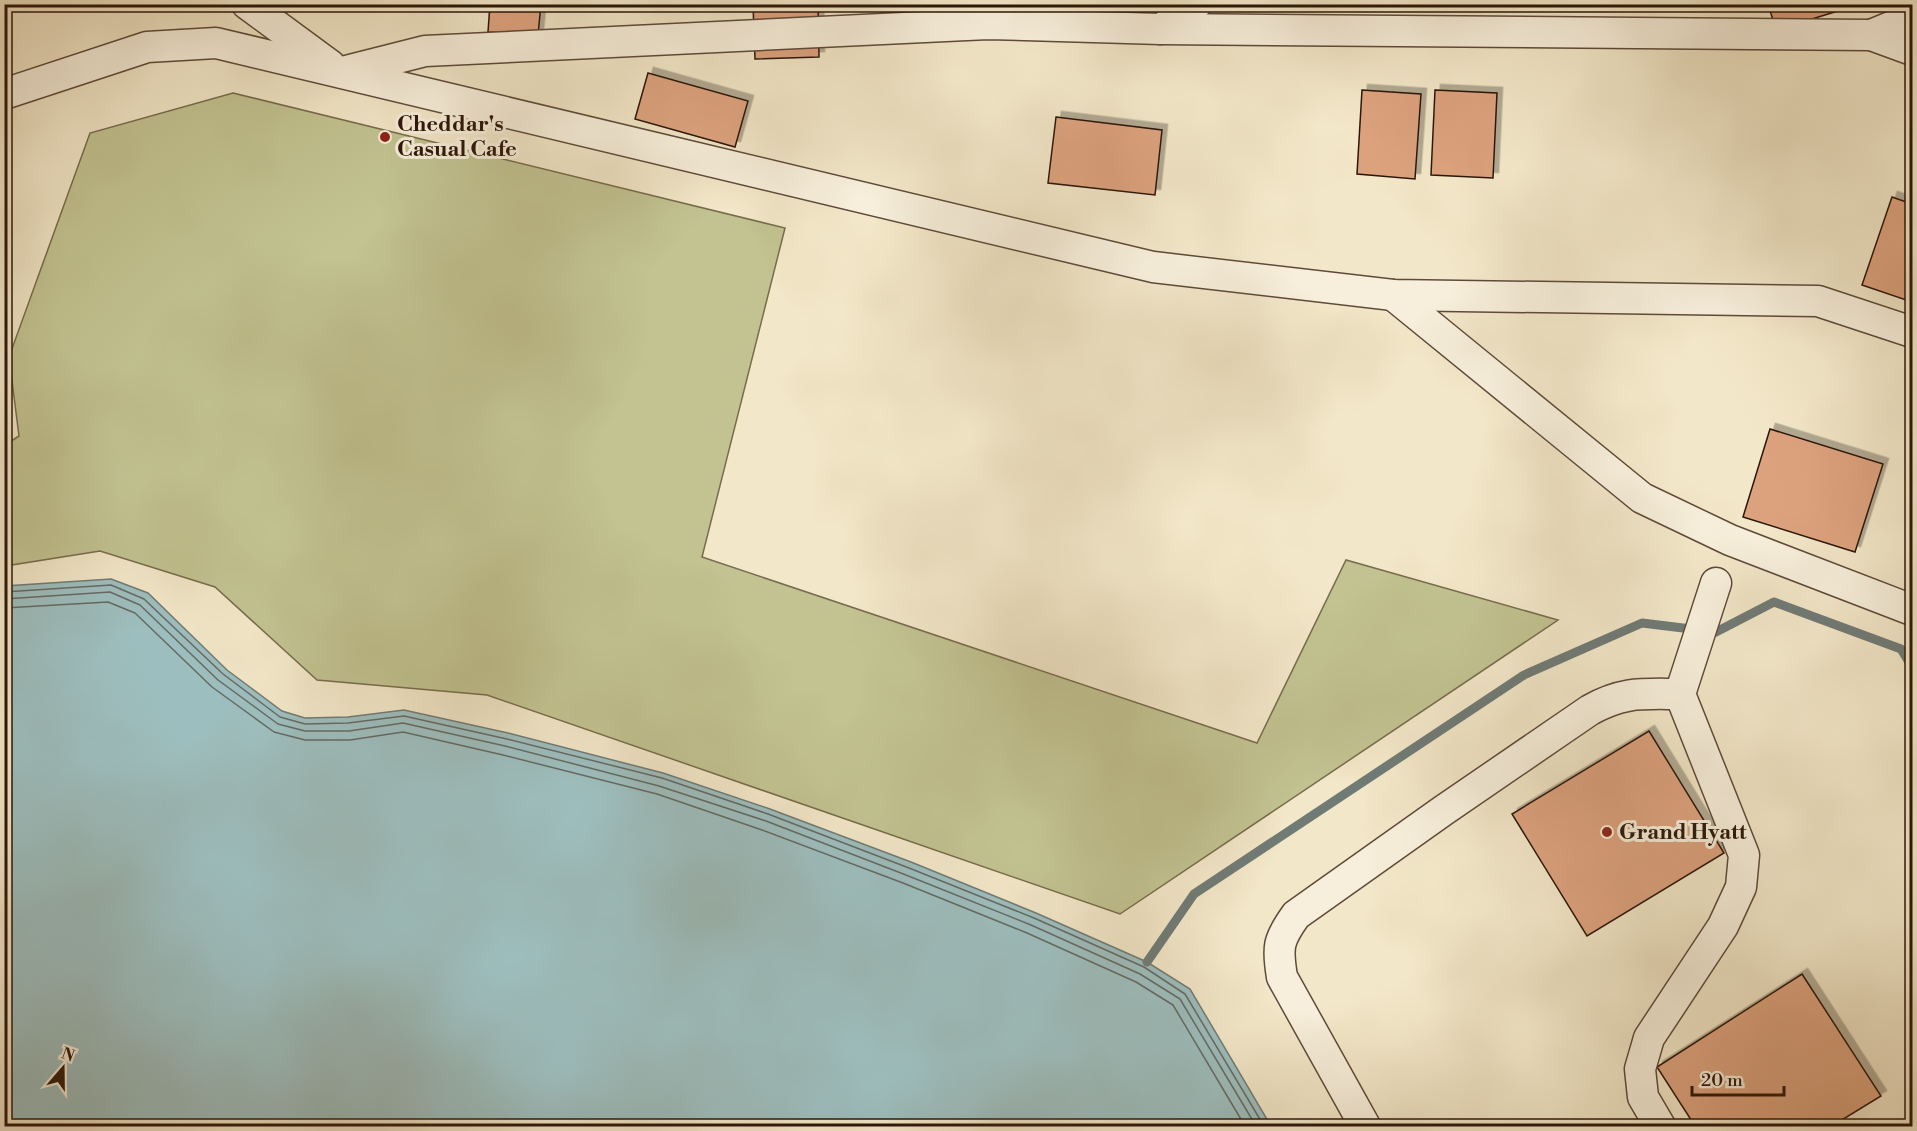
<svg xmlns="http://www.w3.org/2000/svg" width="1917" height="1131" viewBox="0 0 1917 1131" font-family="'Libre Bodoni',serif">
<defs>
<filter id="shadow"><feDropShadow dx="5.5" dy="-5.5" stdDeviation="0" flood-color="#0004"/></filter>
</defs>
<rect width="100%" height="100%" fill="#f2e7c8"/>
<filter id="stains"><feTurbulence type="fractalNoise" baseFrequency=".00333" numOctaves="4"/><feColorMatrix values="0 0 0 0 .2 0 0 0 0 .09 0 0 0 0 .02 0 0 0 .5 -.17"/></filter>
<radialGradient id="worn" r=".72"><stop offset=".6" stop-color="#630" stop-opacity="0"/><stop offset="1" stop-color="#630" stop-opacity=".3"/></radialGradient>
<path fill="#c2c391" stroke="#776c4d" stroke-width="1.5" d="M233 93 785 228 702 557 1257 743 1346 560 1558 620 1120 914 487 695 317 680 215 587 100 551 5 566V445L19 436 9 357 90 133Z"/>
<path fill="#9dbebe" stroke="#707b76" stroke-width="1.5" d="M111 579 148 593 227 670 282 711 305 718 348 717 404 710 508 733 663 773 770 809 911 862 1036 913 1147 962 1190 989 1271 1126H5V586Z"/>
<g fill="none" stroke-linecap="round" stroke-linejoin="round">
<g stroke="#646a64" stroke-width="1.5">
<path d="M4 592 111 585 144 599 223 674 280 717 305 724 348 723 404 716 507 739 662 778 768 814 909 868 1034 918 1144 967 1185 994 1264 1126"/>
<path d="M4 599 110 592 140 605 218 680 278 724 305 731H349L403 723 505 746 659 786 766 821 906 875 1031 925 1140 974 1180 999 1256 1126"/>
<path d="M4 608 108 602 135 613 212 687 274 732 305 740H350L403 732 503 755 657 794 762 830 903 883 1027 933 1136 982 1173 1005 1245 1126"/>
</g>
<path stroke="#707b76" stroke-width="9" d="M1147 962 1194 894 1524 675 1642 623 1716 632 1774 602 1901 649 1912 667"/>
</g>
<g fill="#dca27e" stroke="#2c1609" stroke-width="1.5" filter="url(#shadow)">
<path d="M490 4H541L538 35 488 32Z"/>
<path d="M753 4H818L819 57 755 59Z"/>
<path d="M1047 4H1108V20L1047 19Z"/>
<path d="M1768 4H1850L1851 7 1776 30Z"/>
<path d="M648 73 748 101 735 147 635 119Z"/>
<path d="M1362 90 1421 94 1415 179 1357 174Z"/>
<path d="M1435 90 1497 93 1493 178 1431 175Z"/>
<path d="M1056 117 1162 130 1155 195 1048 183Z"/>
<path d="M1892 197 1912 204V302L1862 285Z"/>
<path d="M1770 429 1883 464 1855 552 1743 517Z"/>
<path d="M1649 731 1724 853 1587 936 1512 814Z"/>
<path d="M1802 974 1881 1096 1832 1126H1695L1657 1067Z"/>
</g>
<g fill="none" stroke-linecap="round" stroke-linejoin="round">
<g stroke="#5e4a39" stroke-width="33">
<g id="minor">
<path d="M247 4 330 65"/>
<path d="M1161 29 1196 4"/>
<path d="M1871 35 1912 18"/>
<path d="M346 71 425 51 988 24 1161 29 1871 35 1912 50"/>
<path d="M4 94 147 47 216 43 1153 267 1393 295 1818 301 1912 332"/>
<path d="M1393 295 1642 498 1730 540 1912 610"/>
<path d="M1365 1126 1282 977C1277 947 1278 940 1296 915L1444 810 1590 710C1624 691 1643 694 1680 694"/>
<path d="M1660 1126 1643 1097 1640 1069 1649 1038 1723 926 1741 887 1744 855 1680 694 1716 583"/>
</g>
</g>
<use href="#minor" stroke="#f7efdb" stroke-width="30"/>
</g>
<g fill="#8f2418" stroke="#f7efdb" stroke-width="2">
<circle cx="385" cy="137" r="6"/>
<circle cx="1607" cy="832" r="6"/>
</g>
<g text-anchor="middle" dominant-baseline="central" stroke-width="6" stroke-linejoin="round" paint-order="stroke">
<g font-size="22" font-weight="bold" fill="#2c1609" stroke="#f7efdb" text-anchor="start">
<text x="397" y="124">Cheddar's<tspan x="397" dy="25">Casual Cafe</tspan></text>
<text x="1619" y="832">Grand Hyatt</text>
</g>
</g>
<rect width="1917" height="1131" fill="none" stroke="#f2e7c8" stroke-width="24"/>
<rect x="6" y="6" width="1905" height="1119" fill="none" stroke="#2c1609" stroke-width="3"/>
<rect x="12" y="12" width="1893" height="1107" fill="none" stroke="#2c1609" stroke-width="1.5"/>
<g transform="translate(63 1068) rotate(20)" stroke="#f7efdb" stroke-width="4.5" paint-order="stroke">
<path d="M0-4.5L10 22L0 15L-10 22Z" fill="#2c1609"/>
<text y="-9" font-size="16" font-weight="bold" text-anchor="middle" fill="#2c1609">N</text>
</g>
<path d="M1692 1086v9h92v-9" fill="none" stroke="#2c1609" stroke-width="3"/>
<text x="1701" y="1086" font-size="18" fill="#2c1609" stroke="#f7efdb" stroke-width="4.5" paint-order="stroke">20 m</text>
<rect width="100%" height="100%" filter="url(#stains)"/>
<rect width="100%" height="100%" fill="url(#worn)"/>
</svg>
